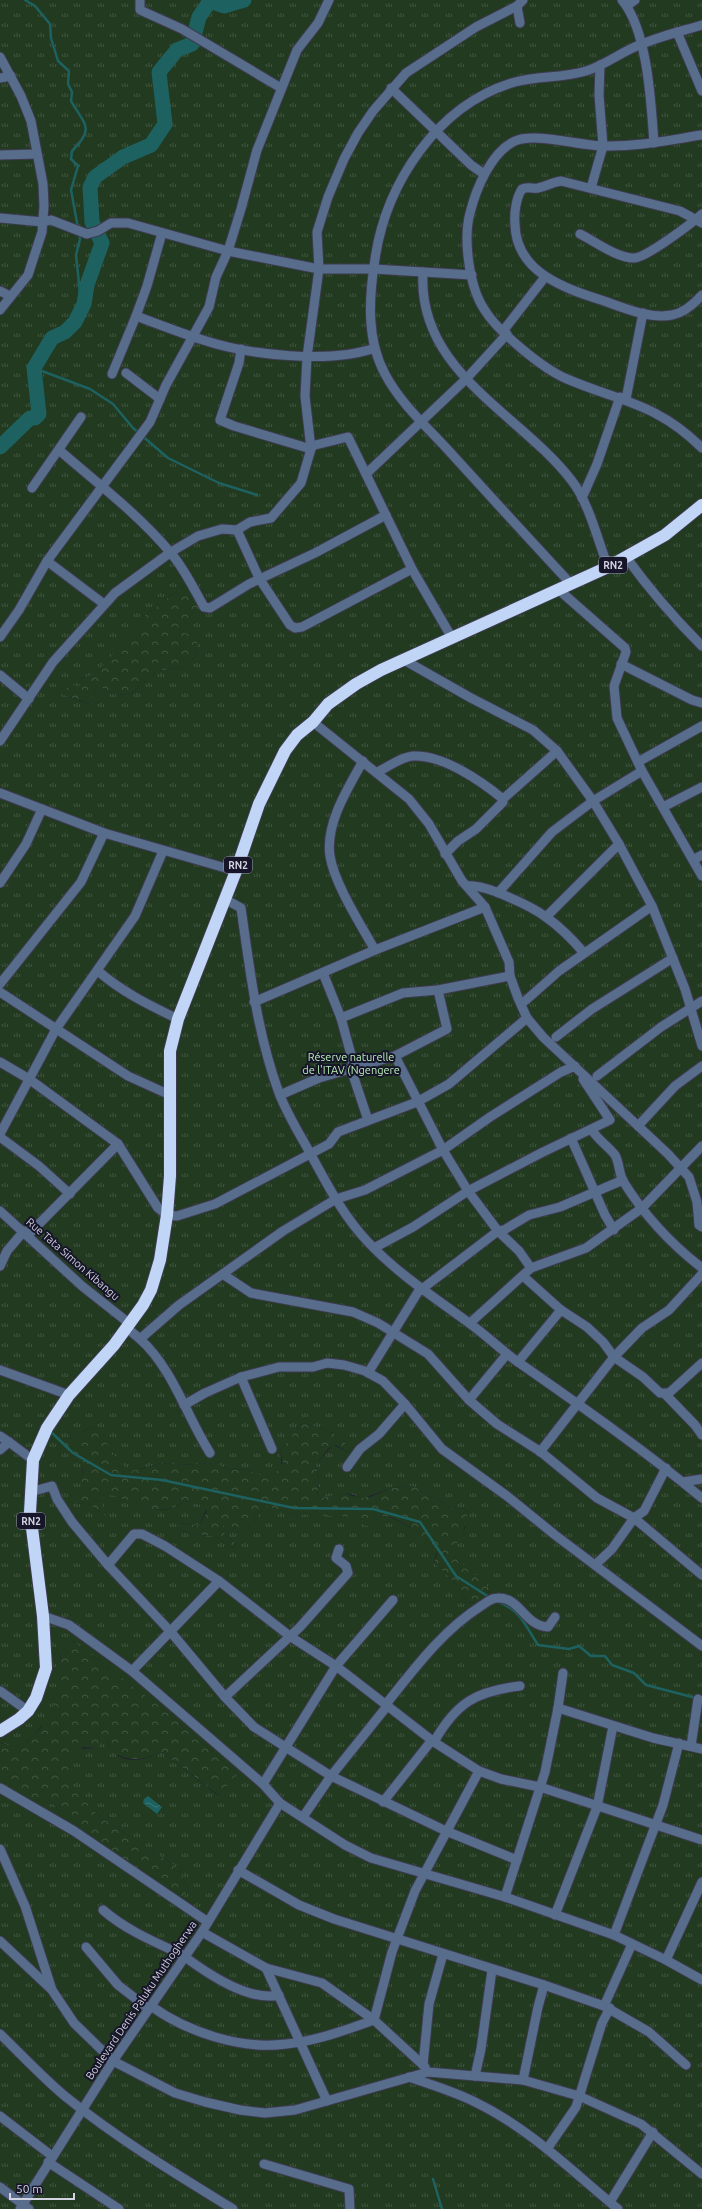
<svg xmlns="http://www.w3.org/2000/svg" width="702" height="2209" viewBox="0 0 702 2209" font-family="Ubuntu,sans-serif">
<defs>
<pattern id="forest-crowns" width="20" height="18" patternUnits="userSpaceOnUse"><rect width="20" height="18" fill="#223a20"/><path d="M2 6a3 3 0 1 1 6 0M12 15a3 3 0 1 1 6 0" fill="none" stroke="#415640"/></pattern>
<pattern id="park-tufts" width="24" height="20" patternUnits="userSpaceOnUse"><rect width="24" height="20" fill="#223a20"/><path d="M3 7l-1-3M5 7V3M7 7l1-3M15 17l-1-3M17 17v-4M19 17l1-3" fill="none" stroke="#415640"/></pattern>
<pattern id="water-waves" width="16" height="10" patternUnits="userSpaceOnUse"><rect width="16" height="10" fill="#1d6161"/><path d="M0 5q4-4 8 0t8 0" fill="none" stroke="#3d7777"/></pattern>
</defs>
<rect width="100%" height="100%" fill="#201e33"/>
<g fill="url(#forest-crowns)">
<path d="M186 584 200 609 189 617 184 632 198 638 196 656 184 667 157 671 130 695 113 694 98 686 90 704 62 694 66 687 86 677 109 659 114 649 139 620Z"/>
<path d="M304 1423C322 1428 340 1433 351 1450L348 1452 335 1445 329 1448 316 1464 319 1484 317 1494 320 1498 346 1493 352 1496 370 1497 391 1488 413 1486 454 1509 463 1508 469 1513C466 1529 456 1542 455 1558L485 1583 490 1590 485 1599 476 1603 466 1602 455 1583 434 1563 437 1554C423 1537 404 1517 381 1516L367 1526 349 1517 318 1516 262 1511 248 1529 242 1534 228 1524 222 1531 236 1544 233 1548 214 1536 197 1535 179 1529 177 1526 180 1523 199 1526 207 1511C199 1504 193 1502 183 1501 165 1520 129 1503 108 1494V1514L105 1516 87 1503 77 1504 83 1469 62 1452V1446L69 1439 79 1436 86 1429 93 1427 100 1432 117 1459 140 1469 162 1463 180 1465 214 1463 227 1469 249 1470 260 1475 283 1464 280 1451 301 1424Z"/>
<path d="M73 1641 158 1705 237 1773 220 1796 162 1752C143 1760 129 1763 111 1751L107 1742 97 1748 82 1747 94 1811 105 1820 177 1867 189 1889 181 1900 66 1822 54 1804 30 1800 0 1785V1743L12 1746 27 1741 41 1728 59 1669 61 1652Z"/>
</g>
<path fill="url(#park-tufts)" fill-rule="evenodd" d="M0 0H702V2209H0V1785L30 1799 54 1804 66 1822 181 1900 189 1889 177 1867 105 1820C91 1808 69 1789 69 1769 70 1762 74 1755 77 1749L97 1748 103 1741 107 1742C118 1767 142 1761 162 1752L219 1796 237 1773 158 1705 73 1641 61 1652C59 1665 61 1680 58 1693 54 1710 33 1747 12 1746 7 1746 5 1743 0 1743ZM186 584 200 608 189 617 183 632 198 638 196 656 184 667 157 671 130 695 113 694 98 686 89 704 62 694 71 684 79 687 81 679 96 673 109 659 125 636 129 638 139 628V620ZM304 1423C322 1428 340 1433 351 1450L348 1452 333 1445 316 1464 319 1484 317 1497 320 1498 346 1493 364 1498 391 1488 413 1486 454 1509 463 1508 469 1513 463 1523 466 1526 456 1545 455 1558 485 1583 490 1590 485 1599 476 1603 466 1602 455 1583 434 1563 437 1548C422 1536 400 1517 381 1516L367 1526 350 1517 293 1514 266 1506 248 1529 242 1534 228 1524 223 1526 222 1531 236 1544 233 1548 214 1536 197 1535 179 1529 177 1526 180 1523 199 1526 206 1510C200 1503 192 1502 183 1501 162 1523 129 1498 106 1494L99 1501 108 1513 105 1516 87 1503 77 1504 80 1497 83 1462 76 1453 62 1452V1446L69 1439 79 1436 86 1429 93 1427C108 1440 113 1460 131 1471L162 1463 180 1465 214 1463 227 1469 249 1470 260 1475H271L282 1467 280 1451 301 1424Z"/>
<path fill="url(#water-waves)" d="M148 1796 162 1807 157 1814 143 1803 144 1799Z"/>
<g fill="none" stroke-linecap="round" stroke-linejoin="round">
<g stroke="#1d6161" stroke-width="2.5">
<path d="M25 0 35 6 50 24 51 38 58 61 69 71 68 84 72 92 71 101C85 125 95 128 72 151L71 159 78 166 71 190 78 228"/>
<path d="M79 233 80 239 76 255 80 293 78 304 81 311"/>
<path d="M34 368 90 389 113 404 133 428 168 458 219 483 257 495"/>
<path d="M49 1430 73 1453 111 1475 162 1480 294 1508 373 1509 420 1522 456 1576 489 1597"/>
<path d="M499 1602C521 1611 525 1625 538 1645L569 1649 579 1646 591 1656H605L612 1665 634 1673 646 1685 696 1698"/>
<path d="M433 2179 442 2209"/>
</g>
<path stroke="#1d6161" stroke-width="15" d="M0 447 30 418H35L39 414 34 368 52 338 65 332 75 322 84 304 87 285 102 243 92 222 90 187 95 177 123 157 151 145 165 124 159 72 177 50 192 44 199 17 210 1 224 6 244 0"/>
<g stroke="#3d3b4f" stroke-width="11">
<g id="minor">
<path d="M140 0V10L182 29 281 88"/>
<path d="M622 0C648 31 651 104 654 143"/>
<path d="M517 6 520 23"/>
<path d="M627 6 635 0"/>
<path d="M677 32 702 91"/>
<path d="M0 57 21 96 31 121 43 184 44 206 42 232 28 275 0 310"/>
<path d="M0 78 11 76"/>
<path d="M391 88 471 165 484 174"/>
<path d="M702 135C669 140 637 147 604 146 580 146 535 132 515 141 491 152 476 189 470 213 463 239 469 286 484 309 497 331 543 369 567 379 621 402 657 403 702 448"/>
<path d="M0 155 37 154"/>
<path d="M591 188 603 146 599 95 600 65"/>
<path d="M0 218 43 222 51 220 87 234 98 231 111 223H128L228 251 319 269H374L472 275"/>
<path d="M702 223 680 211 561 181C553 182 547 186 538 188 532 189 528 186 522 189 516 198 514 213 515 224 516 274 567 289 607 302 626 309 651 319 672 315 684 313 694 304 702 295"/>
<path d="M162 233 147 286 136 316C158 324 180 333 203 340 248 355 330 364 375 348"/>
<path d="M580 234C596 242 617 258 634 258 646 258 692 223 702 214"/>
<path d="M423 272C417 372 520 413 572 481 589 503 598 541 608 567"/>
<path d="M0 291 10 296"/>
<path d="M503 331 545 277"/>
<path d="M241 349 239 363 220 420 234 426 311 449"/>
<path d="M126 373 160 399"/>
<path d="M112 374 136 316"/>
<path d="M626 399 643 313"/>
<path d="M311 446 348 437 412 569 452 638"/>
<path d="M59 450C97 483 138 514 170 552 184 568 194 589 204 607L210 608 249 584 315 553 386 515"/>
<path d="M366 474 466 379 507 334"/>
<path d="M32 488 81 417"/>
<path d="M582 498 597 464 620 397"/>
<path d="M237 530 259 578 290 625 295 628 302 627 412 569"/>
<path d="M626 557C649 589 674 618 702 646"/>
<path d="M47 561 104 604"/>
<path d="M571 584C530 540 490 496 449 451 428 428 400 403 385 374 366 339 369 297 375 259 386 183 438 104 515 82 538 76 563 78 586 71 606 65 622 51 642 44 661 36 682 31 702 25"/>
<path d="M559 590 625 648 626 652 614 686 617 718 642 771 702 876"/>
<path d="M0 637 19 610 47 561 150 422 166 385 209 307 216 277 228 251 241 209 257 150 297 50 318 23 329 0"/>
<path d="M404 660 471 698 533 730 557 751 593 801 619 844 652 906 685 989 702 1046"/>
<path d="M621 664 692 700 702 703"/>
<path d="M0 675 29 699"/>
<path d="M313 722 409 799 429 824 462 881 485 907 509 962 510 976 518 998 527 1018 543 1037 668 1154 689 1177 697 1202 699 1225 702 1227"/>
<path d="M0 741 53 662 115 593 171 552 198 536 222 529 237 530 250 522 271 518 301 483 311 449 305 396 307 357 319 269 317 232 328 197 344 159 358 133 373 111 406 73 476 27 517 6 523 0"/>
<path d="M363 761C348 788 325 824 330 856 334 883 361 925 375 950"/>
<path d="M638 762 702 726"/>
<path d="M377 772C389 767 400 757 413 756 442 754 481 781 503 799"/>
<path d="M0 793 104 833 236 871"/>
<path d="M663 807 702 787"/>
<path d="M445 854 458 841 476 829 503 802V799L557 751"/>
<path d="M693 860 702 855"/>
<path d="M0 883 26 844 42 809"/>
<path d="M467 886C485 884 531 906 546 917 560 927 573 940 584 953"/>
<path d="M498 893 552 832 593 801 642 771"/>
<path d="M225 899 241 908C250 971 257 1033 279 1093 287 1114 299 1133 310 1153 327 1184 343 1216 368 1242 398 1274 434 1297 469 1323 486 1335 501 1350 518 1362 581 1406 643 1449 702 1498"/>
<path d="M546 917 619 844"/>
<path d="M98 971C122 992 149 1005 178 1019"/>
<path d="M323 973 341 1018 353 1062 351 1069 368 1120"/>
<path d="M0 984 81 882 104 833"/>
<path d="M0 992 128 1076 170 1095"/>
<path d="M525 1001 559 971 652 906"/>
<path d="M254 1002 375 950 485 907"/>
<path d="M341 1018 403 993 438 990 510 976"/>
<path d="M556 1037 592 1009 673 958"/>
<path d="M395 1056 443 1150 468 1191 498 1231 519 1251 531 1268"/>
<path d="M0 1062 29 1079 118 1144 158 1208 167 1215 177 1216 215 1204 329 1144 338 1132 417 1102 449 1084 527 1018"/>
<path d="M597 1076 661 1027 702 1001"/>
<path d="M280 1095 319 1078 395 1056 447 1029 438 990"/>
<path d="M638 1126 675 1086 702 1066"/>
<path d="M592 1130C598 1140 608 1146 615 1155 619 1161 619 1174 623 1181 644 1215 671 1244 702 1268"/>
<path d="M0 1134 56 1029 135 916 163 851"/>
<path d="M0 1137 39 1166 70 1194"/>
<path d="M571 1138 605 1215 614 1230"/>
<path d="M0 1211 82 1286 130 1324"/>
<path d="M28 1235 118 1144"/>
<path d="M374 1248 413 1227 468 1191 543 1152 610 1120 583 1079"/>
<path d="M0 1266 7 1251 24 1231"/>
<path d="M224 1275 251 1293 353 1312 378 1323 428 1354 469 1400 497 1424 541 1452 597 1498 634 1518 702 1575"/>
<path d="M523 1276 561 1310 587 1327 603 1342 614 1357 643 1377 660 1393H669L702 1363"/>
<path d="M470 1323 531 1268 586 1248 642 1208 702 1146"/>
<path d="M127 1328 140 1339 179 1305 283 1231 336 1199 365 1190 443 1150 490 1117 561 1072 575 1066"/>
<path d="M140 1339C173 1369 186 1415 210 1453"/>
<path d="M518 1362 561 1310"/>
<path d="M0 1370 69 1395"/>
<path d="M368 1373 418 1292 498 1231 504 1230 529 1215 560 1207 623 1180"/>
<path d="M241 1377 272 1449"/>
<path d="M665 1394 695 1425 702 1435"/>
<path d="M469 1400 507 1354"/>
<path d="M184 1405 205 1393 241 1377 279 1367H313L327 1363 344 1365 365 1371 383 1381 405 1404 442 1449 507 1496 555 1535 702 1646"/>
<path d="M0 1436 9 1442"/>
<path d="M0 1450 9 1442 33 1460"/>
<path d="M540 1452 614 1357 642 1328 669 1310 702 1274"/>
<path d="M347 1467 360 1449 379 1434 405 1404"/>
<path d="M683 1482 702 1479"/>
<path d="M30 1492 52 1486 57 1499 72 1522 108 1565 170 1631 225 1697 254 1727 331 1776 446 1831 517 1860"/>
<path d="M108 1565 134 1534H142L165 1546 219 1581 291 1637 336 1666 434 1742 479 1771 501 1779 540 1787 702 1840"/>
<path d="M595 1565 612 1549 634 1518 644 1511 666 1468"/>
<path d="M43 1616 69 1625 132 1671 263 1784 280 1803 345 1845 371 1858 505 1897 614 1935 666 1960 702 1980"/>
<path d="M132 1671 219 1581"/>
<path d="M0 1691 28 1711"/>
<path d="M225 1697 300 1627 348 1573 346 1566 336 1558 339 1549"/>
<path d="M386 1704C415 1668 442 1631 481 1606 486 1603 491 1598 497 1598 521 1597 523 1625 548 1627L555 1617"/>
<path d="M558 1708 653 1738 702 1749"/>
<path d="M434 1742C456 1703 476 1691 520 1686"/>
<path d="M691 1746 698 1699"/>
<path d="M263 1784 336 1666 393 1600"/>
<path d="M0 1788 74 1831 208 1922"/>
<path d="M383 1802 432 1740"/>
<path d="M303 1817 331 1776 388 1705"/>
<path d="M0 1849 25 1906 52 1990 74 2023 113 2061 175 2093 205 2102 240 2110 265 2113 295 2110 428 2072 523 2080 579 2096 641 2124 702 2174"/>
<path d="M238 1870 299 1905 334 1919 544 1985 604 2006 649 2032 686 2065"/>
<path d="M505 1897 545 1772 558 1708 563 1673"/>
<path d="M103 1910C127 1931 157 1943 185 1956"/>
<path d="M555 1915 597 1807 613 1726"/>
<path d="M202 1932 266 1968 322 1983 374 2020 423 2065"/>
<path d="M614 1935 663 1805 679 1743"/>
<path d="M0 1941 51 1989"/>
<path d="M86 1947 118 1985 149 2009"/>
<path d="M185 1957C208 1974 249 2002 279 1995"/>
<path d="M666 1960 702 1882"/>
<path d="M266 1968 327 2101"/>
<path d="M151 2006C187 2032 241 2050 286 2044 316 2041 346 2030 374 2020L392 1952 415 1891 479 1771"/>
<path d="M604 2006 632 1944"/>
<path d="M0 2034C22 2055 43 2078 66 2097 118 2139 176 2174 233 2209"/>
<path d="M425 2067 423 2065 429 2004 443 1954"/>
<path d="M475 2076 481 2049 492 1970"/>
<path d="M409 2077C432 2085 456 2092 477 2103 530 2129 573 2172 618 2209"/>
<path d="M523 2080 538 2007 544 1985"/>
<path d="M0 2116 52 2156"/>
<path d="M547 2149 576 2107 602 2023 610 2008"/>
<path d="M48 2162 119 2209"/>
<path d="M264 2164 349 2189 350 2209"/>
<path d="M0 2187 29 2209"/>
<path d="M610 2202 653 2132"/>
<path d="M20 2209 113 2061 202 1932 280 1803"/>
</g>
</g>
<g stroke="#3d3b4f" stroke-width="14">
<path id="highway" d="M0 1731 19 1719 28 1711 36 1698 46 1668 43 1616 30 1512 33 1460 47 1428 69 1395 114 1345 143 1305 151 1290 160 1260 167 1215 170 1176V1051L178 1019 236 871 259 804 285 751 297 735 313 722 328 704 356 684 381 670 608 567 665 535 702 505"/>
</g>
<use href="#minor" stroke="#586c8c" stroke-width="9"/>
<use href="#highway" stroke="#c1d5f6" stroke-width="12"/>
</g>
<g text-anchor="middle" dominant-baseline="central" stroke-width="4" stroke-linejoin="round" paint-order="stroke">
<g fill="#161529" stroke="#9a9aaa" stroke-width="1">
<rect x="599" y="557" width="28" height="16" rx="3"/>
<rect x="224" y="857" width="28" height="16" rx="3"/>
<rect x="17" y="1513" width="28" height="16" rx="3"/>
</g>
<g font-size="10" font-weight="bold" fill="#d3d3e1">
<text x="613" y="565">RN2</text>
<text x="238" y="865">RN2</text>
<text x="31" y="1521">RN2</text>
</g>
<g font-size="11" fill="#b9efb4" stroke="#161529">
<text x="351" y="1057">Réserve naturelle<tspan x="351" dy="13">de l'ITAV (Ngengere</tspan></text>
</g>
<g font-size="11" fill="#d3d3e1" stroke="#161529">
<text transform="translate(73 1259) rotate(41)">Rue Tata Simon Kibangu</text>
<text transform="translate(141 2000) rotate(-56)">Boulevard Denis Paluku Muthogherwa</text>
</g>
</g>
<path d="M10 2193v6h64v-6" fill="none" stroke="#d3d3e1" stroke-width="2"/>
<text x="16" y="2193" font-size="12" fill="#d3d3e1" stroke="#161529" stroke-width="3" paint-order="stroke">50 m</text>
</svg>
